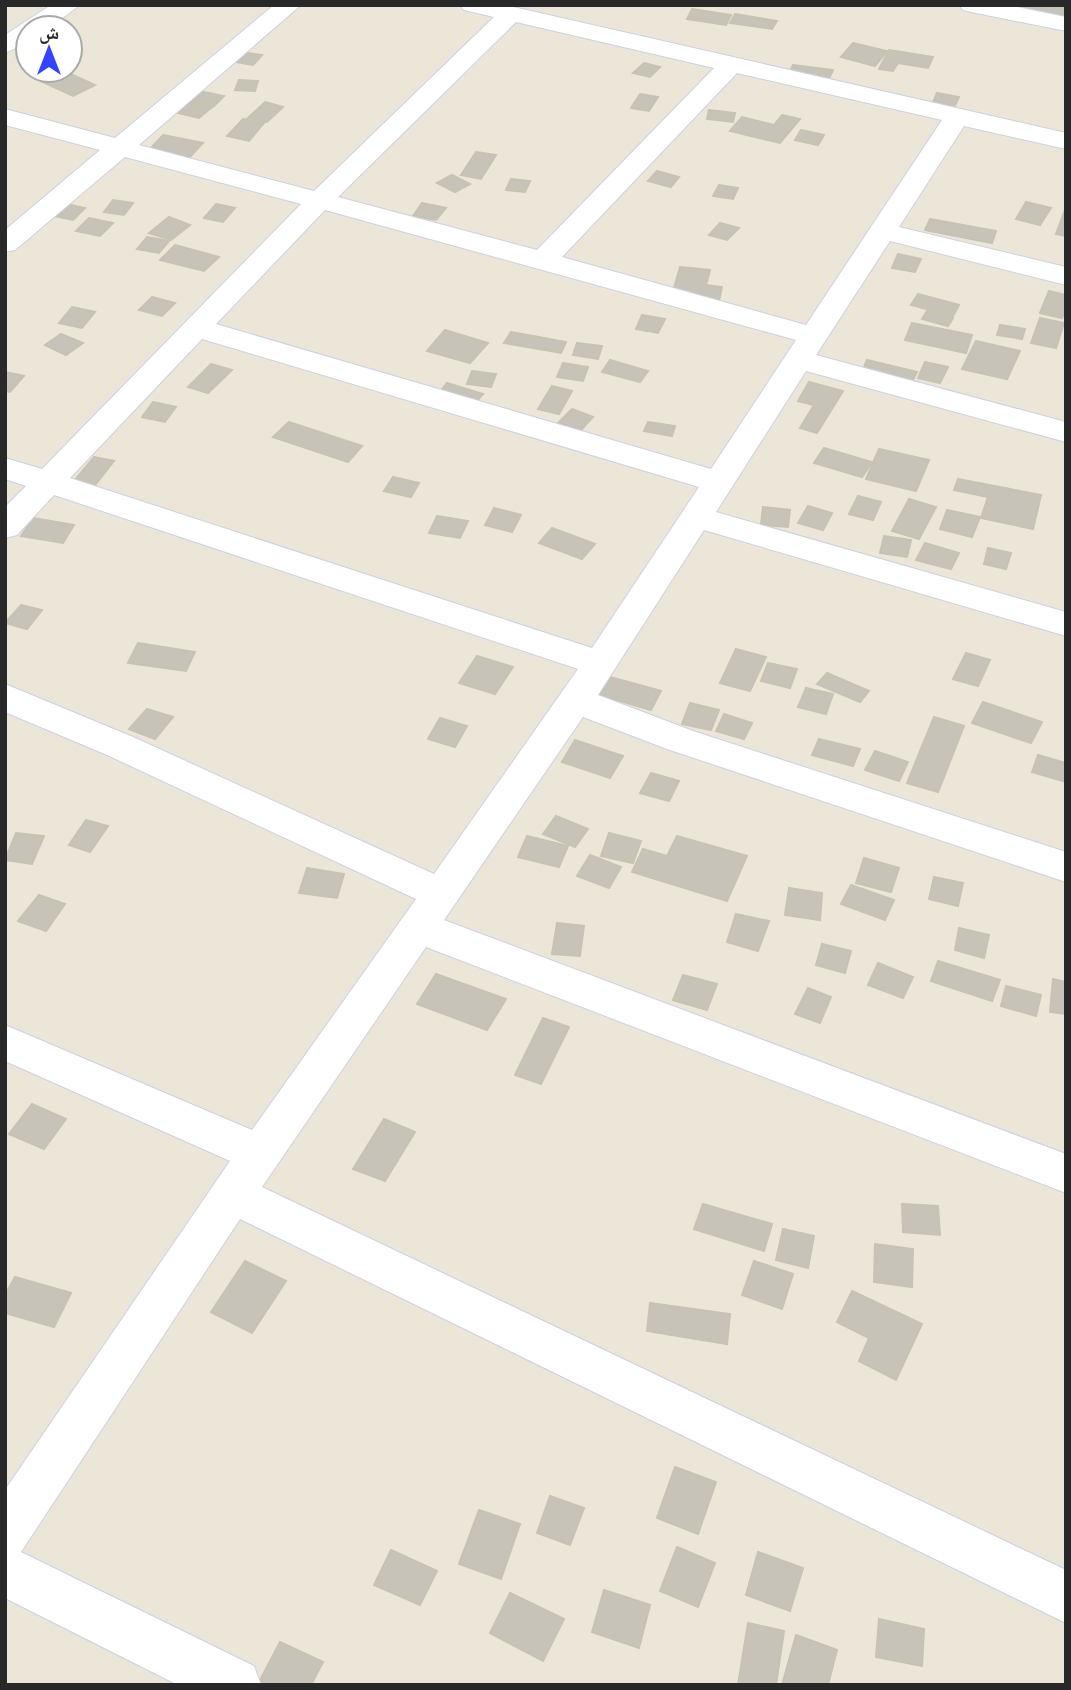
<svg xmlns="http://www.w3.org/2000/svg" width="1071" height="1690" viewBox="0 0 1071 1690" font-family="'Fira Sans Condensed','Noto Naskh Arabic',sans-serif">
<rect width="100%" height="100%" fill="#ece6d8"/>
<g fill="#c7c3b8" stroke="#c8c2b2" stroke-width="2">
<path d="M1026 5H1066V10L1062 17 1023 10Z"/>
<path d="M692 9 731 15 726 25 687 19Z"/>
<path d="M735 14 777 21 772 29 730 23Z"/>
<path d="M853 43 887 51 875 66 841 57Z"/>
<path d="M889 50 933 57 928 68 898 63 893 71 879 69Z"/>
<path d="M240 52 262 55 253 65 231 61Z"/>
<path d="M644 63 660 67 650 77 633 73Z"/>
<path d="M793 65 833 70 828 81 788 76Z"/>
<path d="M53 70H62L95 85 73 96 36 79Z"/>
<path d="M239 80 258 81 255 91 235 90Z"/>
<path d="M199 91 224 96 213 107 188 101Z"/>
<path d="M937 93 959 97 954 108 932 105Z"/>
<path d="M640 94 658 97 649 111 631 108Z"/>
<path d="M265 102 283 107 267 122 248 118Z"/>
<path d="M189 103 211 108 199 118 178 113Z"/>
<path d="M709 110 735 113 733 122 707 119Z"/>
<path d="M782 115 800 119 780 143 730 131 742 117 774 125Z"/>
<path d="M243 119 264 123 249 141 227 136Z"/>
<path d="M801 130 824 135 818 145 795 140Z"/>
<path d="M163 135 203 143 189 158 149 150Z"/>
<path d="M476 152 496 155 481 179 461 175Z"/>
<path d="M657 171 679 177 671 187 648 181Z"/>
<path d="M452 175 470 184 455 192 437 183Z"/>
<path d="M511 179 530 181 525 192 506 190Z"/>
<path d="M719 185 738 188 733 199 713 196Z"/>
<path d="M113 200 133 203 124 215 104 212Z"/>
<path d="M1026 202 1051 208 1040 225 1016 219Z"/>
<path d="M422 203 446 208 436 220 413 216Z"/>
<path d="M66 204 85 208 73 220 54 216Z"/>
<path d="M216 204 235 208 223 222 204 218Z"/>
<path d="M1065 210H1066V236L1056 234Z"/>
<path d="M169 217 190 225 171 240 149 233Z"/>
<path d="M89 218 113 223 100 236 76 231Z"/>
<path d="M930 219 996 231 992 243 925 230Z"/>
<path d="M720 223 739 228 727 240 709 235Z"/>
<path d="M147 237 169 241 159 253 137 249Z"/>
<path d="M175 245 219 257 204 271 160 260Z"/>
<path d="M898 254 921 259 915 272 892 268Z"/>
<path d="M680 267 710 270 706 285 722 287 719 301 672 295Z"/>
<path d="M1049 291 1066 295V309L1062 318 1040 313Z"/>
<path d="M918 294 959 305 953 316 911 305Z"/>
<path d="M152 297 175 303 162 316 139 310Z"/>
<path d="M72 307 95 312 82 328 59 323Z"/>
<path d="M927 311 953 318 948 326 922 319Z"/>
<path d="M642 315 665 319 658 333 636 329Z"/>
<path d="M1040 318 1064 323 1056 348 1031 343Z"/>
<path d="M912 323 972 335 966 353 905 340Z"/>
<path d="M1000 325 1025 329 1022 339 997 335Z"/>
<path d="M445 330 488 343 470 363 427 351Z"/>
<path d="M511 332 566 342 561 353 504 343Z"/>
<path d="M61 334 83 343 66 355 45 345Z"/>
<path d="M976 341 1020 351 1007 379 962 369Z"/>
<path d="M577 343 602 346 598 359 573 355Z"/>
<path d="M610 360 648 371 640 382 602 372Z"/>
<path d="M867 360 917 372 910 386 861 374Z"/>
<path d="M925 362 948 367 940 383 918 378Z"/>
<path d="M563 363 588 367 583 381 557 377Z"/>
<path d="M211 364 232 370 208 393 188 387Z"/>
<path d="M472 371 496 374 491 387 467 384Z"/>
<path d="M5 372 24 376 10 392 5 391Z"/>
<path d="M809 382 843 391 817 433 800 428 814 405 798 401Z"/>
<path d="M447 383 483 394 471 408 435 398Z"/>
<path d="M552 386 572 391 559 414 538 409Z"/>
<path d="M153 402 176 407 165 422 142 417Z"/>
<path d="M572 409 593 417 580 431 558 423Z"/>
<path d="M289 422 362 446 348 462 273 437Z"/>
<path d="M648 422 675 426 672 436 644 431Z"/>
<path d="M824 448 872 462 862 477 814 463Z"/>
<path d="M879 449 929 460 916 491 866 479Z"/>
<path d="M94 457 114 461 95 485 75 480Z"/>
<path d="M393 477 419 483 411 497 384 491Z"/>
<path d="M958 479 1041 495 1033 529 981 518 988 497 954 490Z"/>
<path d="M858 496 881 502 873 520 849 514Z"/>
<path d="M909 499 936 507 919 539 892 531Z"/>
<path d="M808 506 832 513 823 530 798 523Z"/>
<path d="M763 507 790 510 788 527 761 525Z"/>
<path d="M494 508 521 515 512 532 485 525Z"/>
<path d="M947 510 980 517 972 537 940 529Z"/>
<path d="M437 516 468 521 460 538 429 533Z"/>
<path d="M33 518 74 525 63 543 21 536Z"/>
<path d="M552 528 595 544 582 559 539 543Z"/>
<path d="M884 536 911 540 907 557 880 553Z"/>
<path d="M925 543 959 553 951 569 916 560Z"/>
<path d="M988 548 1011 553 1006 569 984 564Z"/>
<path d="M21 605 42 610 27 629 5 623Z"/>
<path d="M138 643 195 652 186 671 128 663Z"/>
<path d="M736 649 766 657 750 691 720 683Z"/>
<path d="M966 653 990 660 978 686 953 679Z"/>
<path d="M477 656 513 667 495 694 459 683Z"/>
<path d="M768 663 797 669 790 688 761 681Z"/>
<path d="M827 673 869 691 860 702 817 684Z"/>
<path d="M610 677 661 691 651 710 599 695Z"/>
<path d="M806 688 833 694 826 714 798 707Z"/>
<path d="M983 702 1042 722 1031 743 972 723Z"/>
<path d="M690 703 719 710 711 730 682 724Z"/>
<path d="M147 709 173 717 155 739 129 729Z"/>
<path d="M724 714 752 723 744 739 716 731Z"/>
<path d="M934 717 964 726 938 792 907 783Z"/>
<path d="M440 718 467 726 455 747 428 739Z"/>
<path d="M819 739 860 749 853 766 812 755Z"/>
<path d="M575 740 623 756 610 778 562 762Z"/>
<path d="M875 751 908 762 899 781 865 770Z"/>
<path d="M1038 755 1066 763V782L1032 772Z"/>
<path d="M651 773 679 781 669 801 640 793Z"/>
<path d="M556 816 588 829 575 847 543 834Z"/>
<path d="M86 820 108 826 90 852 69 845Z"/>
<path d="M16 833 44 836 32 864 5 860Z"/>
<path d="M609 833 641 841 633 863 601 856Z"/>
<path d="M527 836 568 846 559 867 518 857Z"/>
<path d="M677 836 747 856 727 901 632 872 643 849 667 856Z"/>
<path d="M590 855 621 867 609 888 577 876Z"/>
<path d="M864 858 899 868 891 892 856 883Z"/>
<path d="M307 868 344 874 337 898 299 893Z"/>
<path d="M934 877 963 883 958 906 929 899Z"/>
<path d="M851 885 894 900 885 920 841 904Z"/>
<path d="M789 888 822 893 820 920 785 915Z"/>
<path d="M39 895 65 904 46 931 18 921Z"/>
<path d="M736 914 769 921 758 951 727 942Z"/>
<path d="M557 923 584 926 580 956 552 954Z"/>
<path d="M959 928 989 935 984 958 955 950Z"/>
<path d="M822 944 851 951 845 973 816 965Z"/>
<path d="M938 961 1000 980 992 1001 931 981Z"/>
<path d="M878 963 913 977 903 998 868 985Z"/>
<path d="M436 974 506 999 487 1030 417 1004Z"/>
<path d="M683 975 717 984 707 1010 673 1000Z"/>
<path d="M1053 979 1066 982V1014L1050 1012Z"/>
<path d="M1006 986 1041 995 1036 1016 1001 1006Z"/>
<path d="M808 988 831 997 820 1023 795 1014Z"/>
<path d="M543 1018 569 1027 541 1084 515 1075Z"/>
<path d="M32 1104 66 1119 44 1149 9 1134Z"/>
<path d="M384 1119 415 1132 385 1181 353 1169Z"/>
<path d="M703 1204 772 1224 764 1251 694 1229Z"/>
<path d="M902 1204 938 1206 940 1235 903 1232Z"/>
<path d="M783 1229 814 1236 808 1268 776 1260Z"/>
<path d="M875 1244 913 1249 912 1287 874 1282Z"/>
<path d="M245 1261 286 1281 252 1333 211 1312Z"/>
<path d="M754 1261 793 1274 782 1309 742 1295Z"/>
<path d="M15 1277 71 1293 54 1327 5 1313V1295Z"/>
<path d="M852 1291 922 1324 896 1380 859 1361 869 1338 837 1322Z"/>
<path d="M650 1303 730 1314 727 1344 647 1331Z"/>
<path d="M675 1467 716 1482 698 1534 657 1518Z"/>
<path d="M550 1496 584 1508 570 1545 537 1533Z"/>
<path d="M479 1510 520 1524 501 1579 459 1564Z"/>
<path d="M677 1547 715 1563 698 1607 660 1591Z"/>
<path d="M391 1550 437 1571 420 1605 374 1585Z"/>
<path d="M758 1552 803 1568 790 1611 746 1595Z"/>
<path d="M604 1590 650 1605 639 1648 592 1632Z"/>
<path d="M510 1593 564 1619 543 1661 490 1633Z"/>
<path d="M879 1619 924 1629 922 1666 876 1657Z"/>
<path d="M748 1623 784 1631 776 1685H738Z"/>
<path d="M796 1635 837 1650 828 1685H782Z"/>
<path d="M280 1642 323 1662 311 1685 258 1684Z"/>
</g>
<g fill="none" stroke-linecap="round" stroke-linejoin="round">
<g stroke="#cecfe3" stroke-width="2">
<g id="minor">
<path d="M51 5H80L49 28H28V42L5 53V35Z"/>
<path d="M274 5H301L139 145 314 191 494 17 464 10 460 5H505L1066 133V149L964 126 899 227 1066 267V285L890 241 816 355 1066 422V442L806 371 716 512 1066 612V636L704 530 598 695 693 731 1066 852V882L667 749 583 717 444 920 1066 1154V1193L426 947 262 1187 1066 1570V1623L240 1219 21 1552 254 1666 261 1685H178L5 1598V1490L230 1161 5 1061V1025L252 1130 416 899 107 755 5 712V684L133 737 434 874 578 669 54 495 17 535 5 538V507L26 486 5 479V458L42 469 301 204 125 157 15 250 5 252V230L100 150 5 125V109L115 138ZM516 22 714 68 537 250 338 197ZM737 73 942 120 806 325 562 257ZM325 210 796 340 711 469 216 324ZM202 339 699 487 592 648 70 478Z"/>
<path d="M959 5H1008L1066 17V31L971 12 963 10Z"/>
</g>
</g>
<use href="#minor" fill="#fff" fill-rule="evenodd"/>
</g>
<rect width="1071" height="1690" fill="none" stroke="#282828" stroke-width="14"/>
<g transform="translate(49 49)"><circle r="33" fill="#ffffff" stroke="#a9a9a9" stroke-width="2"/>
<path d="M0-5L12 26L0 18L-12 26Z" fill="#3343ff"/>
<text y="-10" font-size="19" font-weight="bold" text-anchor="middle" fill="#282828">ش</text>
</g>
</svg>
